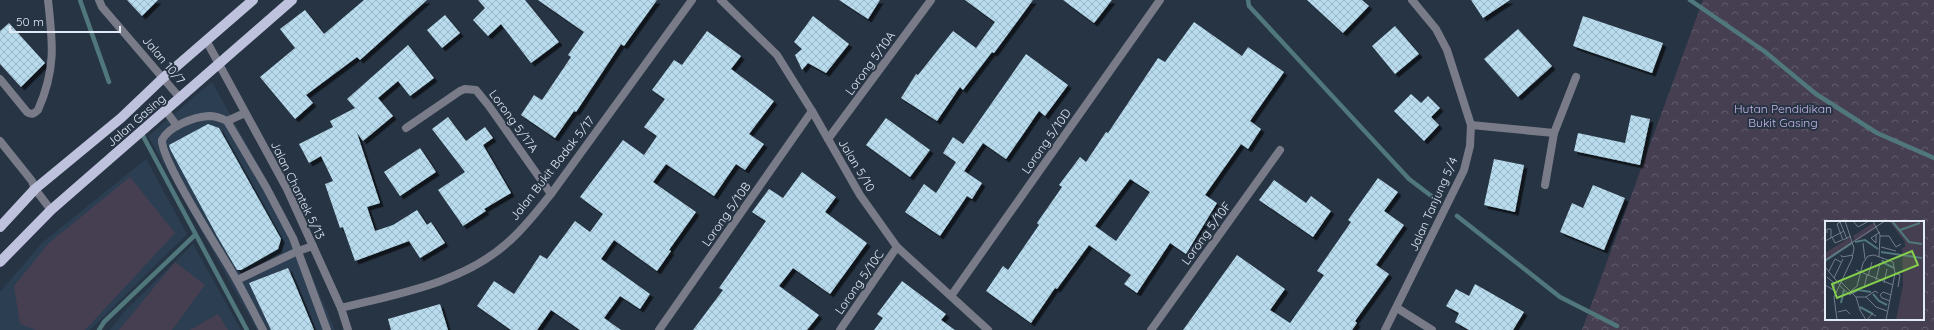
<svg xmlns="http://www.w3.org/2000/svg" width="1934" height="330" viewBox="0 0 1934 330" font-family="Quicksand,sans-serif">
<defs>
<pattern id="forest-crowns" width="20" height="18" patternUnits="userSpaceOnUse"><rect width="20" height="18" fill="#463f51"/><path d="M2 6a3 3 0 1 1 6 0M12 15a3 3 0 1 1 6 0" fill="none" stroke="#605b6b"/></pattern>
<pattern id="building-cross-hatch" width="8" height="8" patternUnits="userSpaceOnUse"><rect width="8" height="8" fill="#b8dbed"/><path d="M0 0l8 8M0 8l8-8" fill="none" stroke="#9bb6c4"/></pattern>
<filter id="shadow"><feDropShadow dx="3.5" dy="3.5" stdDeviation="0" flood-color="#0009"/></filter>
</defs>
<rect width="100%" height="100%" fill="#273444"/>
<g fill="#2c3e52">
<path d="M212 82 286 215 335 330H257L148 136Z"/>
<path d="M146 159 187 234 90 330H0V292L42 243Z"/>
<path d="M193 244 241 330H110L124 312Z"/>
</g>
<path fill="url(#forest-crowns)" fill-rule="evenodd" d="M1703 0H1934V330H1582ZM1826 222H1923V319H1826Z"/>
<g fill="#463f51">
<path d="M130 177 175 233 85 330H36L20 324 14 286 49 243Z"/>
<path d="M175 262 205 285 172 330H119Z"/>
<path d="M218 314 228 330H190Z"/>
</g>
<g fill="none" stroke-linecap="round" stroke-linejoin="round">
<g stroke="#4f777c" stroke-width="4.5">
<path d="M80 0 109 82"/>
<path d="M1248 0 1249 6 1409 179 1434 198"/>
<path d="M1690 0 1764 51 1816 94 1877 133 1934 158"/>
<path d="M143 136 247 330"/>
<path d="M1457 216 1560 297 1617 326"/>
<path d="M99 330 104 322 195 235"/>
</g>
</g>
<g fill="url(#building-cross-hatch)" fill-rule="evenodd" filter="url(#shadow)">
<path d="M127 0H158L142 16Z"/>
<path d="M364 0H427L360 60 357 57 306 95 313 103 295 119 260 77 295 48 280 29 305 10 324 34Z"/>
<path d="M478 0H525L559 42 531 63 501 24 488 36 473 20 485 8Z"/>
<path d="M538 0H657L624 46 621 44 576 112 574 111 555 138 521 115 534 95 542 100 571 57 568 55 584 32Z"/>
<path d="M839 0H880L868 19Z"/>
<path d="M965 0H1033L994 53 992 52 963 90 960 87 937 121 901 98 916 74 918 75 953 31 976 48 995 22Z"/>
<path d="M1063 0H1112L1094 23Z"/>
<path d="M1307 0H1362L1369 6 1343 33Z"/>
<path d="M1471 0H1510L1483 18Z"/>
<path d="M445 15 460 33 442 48 427 30Z"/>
<path d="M813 16 849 44 826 73 808 63 802 70 795 55 802 49 794 42Z"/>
<path d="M1583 16 1663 43 1652 73 1573 46Z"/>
<path d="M1194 22 1242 56 1248 47 1284 72 1250 121 1261 129 1248 149 1241 144 1205 195 1217 203 1186 254 1170 243 1137 293 1124 284 1131 275 1089 245 1057 289 1055 288 1031 323 986 291 1003 266 1008 270 1039 225 1037 223 1062 187 1059 185 1080 157 1086 162 1106 132 1108 133 1158 58 1165 62ZM1130 179 1150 192 1116 241 1095 226Z"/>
<path d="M9 23 45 63 21 87 0 64V31Z"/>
<path d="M1395 26 1419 54 1395 74 1372 46Z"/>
<path d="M1518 29 1552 66 1518 97 1484 59Z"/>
<path d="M707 31 741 56 731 69 774 101 749 134 764 144 745 170 736 164 714 196 666 164 653 182 696 212 669 250 671 251 657 271 614 240 601 259 650 294 640 309 620 296 604 318 621 330H580L551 310 537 330H511L477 306 494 281 514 294 540 255 547 259 575 221 590 232 603 214 580 197 623 140 644 155 657 136 644 127 665 99 652 90 674 60 682 65Z"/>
<path d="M408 45 434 78 410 96 398 81 378 98 393 116 363 141 357 133 380 203 367 207 375 231 393 225 417 210 427 225 431 222 445 243 420 258 409 241 355 261 343 227 340 228 325 184 333 181 321 156 309 163 299 144 333 127 330 121 355 108 347 99Z"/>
<path d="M1026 54 1068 85 1045 116 1039 111 1006 159 983 143 964 171 982 183 972 199 967 196 940 236 905 212 924 184 936 193 956 162 943 153 953 137 963 144Z"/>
<path d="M1411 94 1421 103 1428 96 1440 108 1431 117 1439 125 1424 141 1394 111Z"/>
<path d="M1631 115 1650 119 1640 165 1574 151 1578 133 1625 143Z"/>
<path d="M448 117 466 141 485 127 493 138 483 145 511 193 484 209 486 211 463 226 438 190 465 172 432 129Z"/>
<path d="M886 118 930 150 910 177 866 145Z"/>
<path d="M208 124 219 128 281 239 278 249 241 270H237L217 236 170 149 169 145Z"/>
<path d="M420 148 436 172 400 196 384 172Z"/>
<path d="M1494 159 1524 165 1515 212 1484 205Z"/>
<path d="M802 172 836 197 825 212 867 243 830 294 793 268 779 286 819 315 807 330H693L723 290 719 288 766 221 752 212 769 189 783 198Z"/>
<path d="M1378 178 1398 192 1384 211 1404 225 1376 265 1389 274 1355 321 1357 323 1352 330H1183L1237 255 1285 289 1270 310 1290 323 1324 275 1317 271 1351 222 1348 220Z"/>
<path d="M1274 180 1306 203 1311 196 1331 211 1313 237 1259 200Z"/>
<path d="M1593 185 1625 198 1604 250 1560 232 1572 203 1583 208Z"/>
<path d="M288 268 295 284 314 330H271L249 283Z"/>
<path d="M902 281 946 314 941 320 955 330H874L883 318 877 314Z"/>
<path d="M1475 284 1524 312 1513 330H1469L1455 322 1459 313 1446 306 1456 289 1469 296Z"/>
<path d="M440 304 448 330H391L388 319Z"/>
</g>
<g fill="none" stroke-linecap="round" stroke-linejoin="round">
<g stroke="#797b88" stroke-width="8">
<path d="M0 79 27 112C32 115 34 114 38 110 56 69 53 44 48 0"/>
<path d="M166 111 177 126"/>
<path d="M227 121 245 113"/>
<path d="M237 280 298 251 313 246"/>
<path d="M263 330C254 313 245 295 236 279 222 254 161 161 162 140 169 126 194 117 209 116 215 116 221 118 227 121L266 187 293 238 327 330"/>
</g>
<g stroke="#797b88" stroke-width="8">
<path d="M99 0 102 7 180 98"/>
<path d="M721 0 777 55 812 111 860 195 897 247 988 330"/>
<path d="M207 42 287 189 341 308 348 330"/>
<path d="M1471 125 1554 133"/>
<path d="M406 128 460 91 465 89 476 90 489 106 551 194"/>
<path d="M828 139 931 0"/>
<path d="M0 141 32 181 35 189 51 210"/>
<path d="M1545 185 1554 133 1576 77"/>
<path d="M951 296 1160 0"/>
<path d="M341 308C397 294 462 283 506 244 523 230 537 211 551 194L692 0"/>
<path d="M1397 308 1432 330"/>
<path d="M659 330 812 111"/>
<path d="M840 330 897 247"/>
<path d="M1151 330 1280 150"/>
<path d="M1385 330 1464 170 1470 146 1471 125 1447 50 1436 29 1412 0"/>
</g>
<g stroke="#bec2dd" stroke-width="10">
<path d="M0 227 35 189 121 118 163 78 253 0"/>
<path d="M0 262 51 210 292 0"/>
</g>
</g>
<g text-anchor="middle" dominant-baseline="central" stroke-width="4" stroke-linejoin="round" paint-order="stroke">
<g font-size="12" fill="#e1eaf5" stroke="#273444">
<text transform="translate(164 60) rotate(50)">Jalan 10/7</text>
<text transform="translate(870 63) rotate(-54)">Lorong 5/10A</text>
<text transform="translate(136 120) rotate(-41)">Jalan Gasing</text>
<text transform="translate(514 121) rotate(54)">Lorong 5/17A</text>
<text transform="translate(1046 141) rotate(-55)">Lorong 5/10D</text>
<text transform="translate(857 165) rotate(59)">Jalan 5/10</text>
<text transform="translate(552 168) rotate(-52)">Jalan Bukit Badak 5/17</text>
<text transform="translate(298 190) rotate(64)">Jalan Chantek 5/13</text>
<text transform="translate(1433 204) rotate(-66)">Jalan Tanjung 5/4</text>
<text transform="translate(726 214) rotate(-55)">Lorong 5/10B</text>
<text transform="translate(1206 233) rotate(-54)">Lorong 5/10F</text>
<text transform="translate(859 282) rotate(-55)">Lorong 5/10C</text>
</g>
<g font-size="12" fill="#c7b4e7" stroke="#273444">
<text x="1783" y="108">Hutan Pendidikan<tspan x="1783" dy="14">Bukit Gasing</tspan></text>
</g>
</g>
<g transform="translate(1825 221)">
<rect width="99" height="99" fill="#273444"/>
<path d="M48 2 52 7 30 21 28 15ZM24 17 28 22 0 38V32Z" fill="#463f51"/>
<path d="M64 0H99V99H71L78 64 77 27 80 26V21Z" fill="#463f51"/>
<path fill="none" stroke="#4f777c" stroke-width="2" d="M67 0 84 21 97 23M75 9 95 2M30 21 40 19 53 28M56 31 97 37M57 39 59 42 69 47M0 40 27 22M28 72 33 69 46 71M48 73 54 80 62 84M16 82 19 69M35 86 48 93"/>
<path fill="none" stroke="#717d8b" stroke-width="1" d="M17 0 12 3 18 19 26 15M28 0 33 6 44 0M48 0 55 14 54 36M15 1 22 18M2 12V8H6V17M51 14V22L46 17 55 11M55 15H64L71 26 76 23M7 16 10 22 17 19M0 20 19 10M38 22 40 38M56 26 71 30M16 34 17 36 28 34M0 39 60 0M0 46 15 64M31 49 68 64M4 50 10 38 16 41M70 52 75 54 73 66M43 55 47 41M2 56 9 62V67M9 57 18 38M51 59 55 42M16 61 31 76 35 89 41 99M59 62 62 48M0 64 12 71M15 65 25 74 27 72M39 67 42 54M26 70 32 65 38 42 43 35 49 34 68 41 70 52 61 99M31 76H41L51 86 62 90M41 76 50 70 53 72M65 80 57 77 55 74 58 71 66 74M13 91 21 89 25 93M12 99 9 76 27 38 29 27 20 0M42 99 47 93 51 95"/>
<path fill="#85cf4c" fill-opacity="0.15" stroke="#85cf4c" stroke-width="2" d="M87 30 93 44 12 77 7 63Z"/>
<rect width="99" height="99" fill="none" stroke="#e1eaf5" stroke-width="2"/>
</g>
<path d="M10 26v6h110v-6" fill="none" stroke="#e1eaf5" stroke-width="2"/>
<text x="16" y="26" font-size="12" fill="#e1eaf5" stroke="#273444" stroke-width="3" paint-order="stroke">50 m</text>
</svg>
